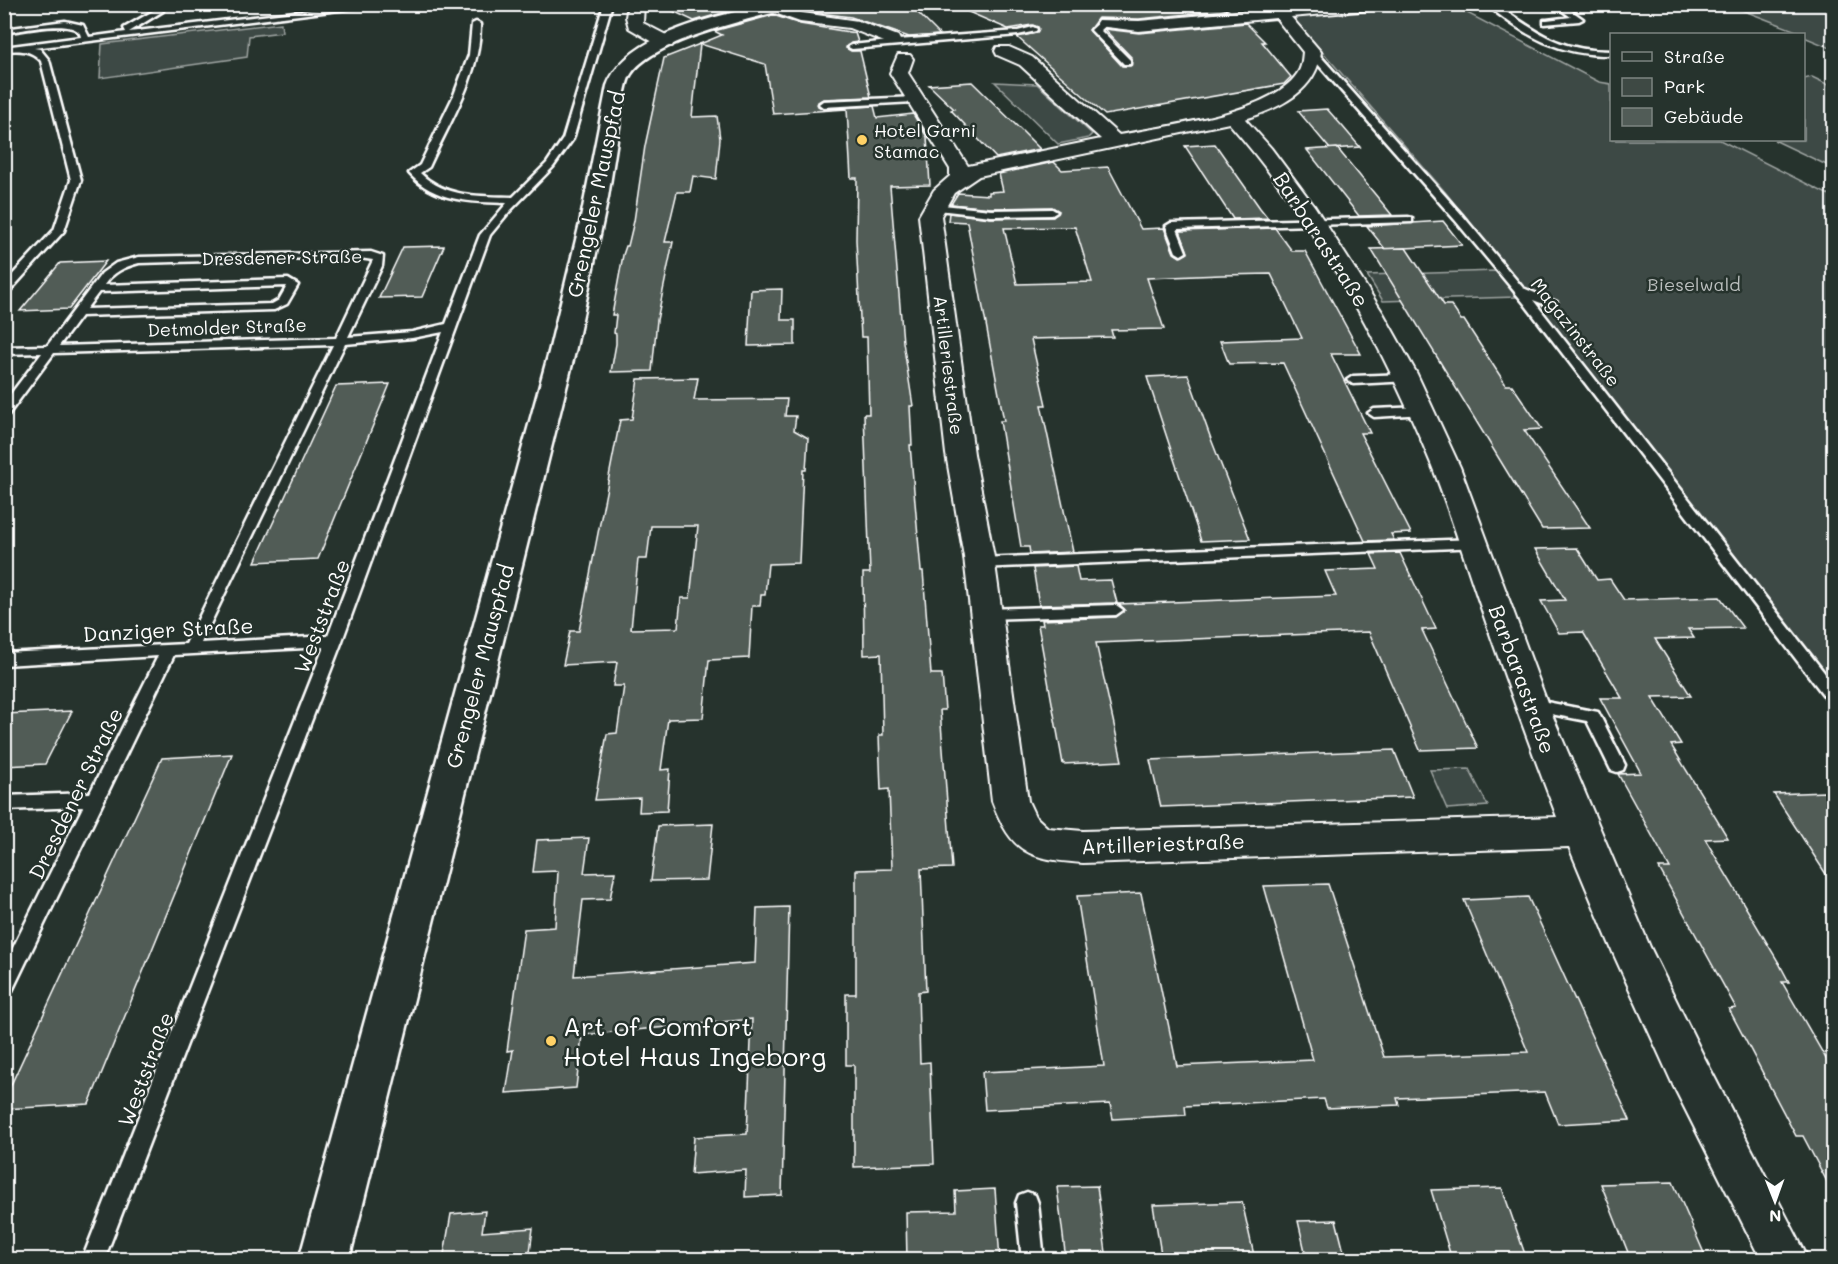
<svg xmlns="http://www.w3.org/2000/svg" width="1838" height="1264" viewBox="0 0 1838 1264" font-family="Mali,sans-serif">
<rect width="100%" height="100%" fill="#26332d"/>
<filter id="ink" filterUnits="userSpaceOnUse"><feTurbulence type="fractalNoise" baseFrequency=".0167" numOctaves="2"/><feDisplacementMap in="SourceGraphic" scale="12" xChannelSelector="R" yChannelSelector="G"/><feConvolveMatrix kernelMatrix="1 2 1 2 8 2 1 2 1" color-interpolation-filters="sRGB"/></filter>
<g filter="url(#ink)">
<g fill="#3e4944" stroke="#9ea4a2" stroke-width="1.5">
<path d="M1410 5H1452L1599 82 1611 84 1612 140H1720L1833 197V682L1446 193 1293 18 1300 14Z"/>
<path d="M1729 5H1833V49L1804 37V34Z"/>
<path d="M281 23 282 32 249 36 247 57 100 78 102 44Z"/>
<path d="M1812 77 1833 87V168L1774 140H1804V79Z"/>
<path d="M995 82 1037 84 1092 134 1088 138 1058 144Z"/>
<path d="M1497 271 1516 297 1383 301 1367 275Z"/>
<path d="M1469 769 1488 806 1447 809 1430 770Z"/>
</g>
<g fill="#515c57" stroke="#fff" stroke-width="1.5" fill-rule="evenodd">
<path d="M658 4H754L694 21Z"/>
<path d="M795 4H909L940 35 909 37 851 17 804 11 794 7Z"/>
<path d="M950 4H1215L1228 10 1139 19 1098 18 1089 30 1122 66H1130L1132 58 1104 29 1139 33 1246 23 1265 42H1262L1291 77 1284 84 1105 115 1017 37 1036 33 1038 27 1032 25 1008 29Z"/>
<path d="M773 15 800 24 855 33 858 42 851 43 846 48 851 51H860L871 97 823 99 818 102V106L823 109 874 106 877 118 913 114 927 137 930 185 890 186 903 342 913 406H910L912 445H910L921 571H923L931 674H942L945 710H940L952 868 921 869 926 991 918 992 920 1063 930 1062 934 1164 854 1167V1065H846V994H856V870L892 869 889 789 881 790 879 735H883L881 654 864 655 863 573H870L864 414H869L867 337H861L856 240 857 178H851L847 109 773 114 765 64 700 44 722 35 714 31Z"/>
<path d="M700 44 692 117 717 116 720 139 716 179 693 176 690 192H677L665 242H673L657 320 652 371 611 372 616 344V334L614 333 616 315H612L623 255 626 246H628L634 221 645 146 664 58Z"/>
<path d="M972 82 1020 129 1040 149 996 158 951 110 954 109 929 85Z"/>
<path d="M1327 109 1343 127 1360 147 1330 149 1298 111Z"/>
<path d="M1215 144 1260 208 1268 218 1233 219 1185 146Z"/>
<path d="M1337 148 1383 204 1392 215 1359 216 1307 150Z"/>
<path d="M1054 162 1062 170 1108 167 1141 229 1164 228 1174 253 1180 257 1188 253 1180 231 1275 228 1292 251H1305L1361 354H1331L1370 433H1360L1411 533 1391 534 1394 540 1365 541 1283 363 1229 364 1220 341 1302 338 1271 274 1221 275 1147 278 1164 329 1111 330 1113 337 1031 339 1046 405H1041L1073 552 1030 554 1029 547H1021L1000 421H1004L967 222 948 221 949 213 991 218 1053 217 1059 211 1052 207 991 208 951 204 958 193 989 195V192L1003 191 999 174ZM1075 227 1092 282 1017 284 1004 228Z"/>
<path d="M1443 221 1462 245 1385 249 1367 226Z"/>
<path d="M444 246 422 297 379 298 403 247Z"/>
<path d="M1406 248 1444 305H1451L1461 320H1464L1506 385H1512L1542 429 1524 430 1590 528 1542 529 1371 249Z"/>
<path d="M106 261 69 309 20 311 60 263Z"/>
<path d="M782 289 781 320H795V345L748 346 751 290Z"/>
<path d="M1188 375 1211 439 1250 539 1201 541 1147 377Z"/>
<path d="M698 378 694 400 787 399 785 416H796L794 430 808 438 806 470H803L799 563 768 564 765 595H761L760 606H752L749 658 709 660 703 718 668 719 661 770 670 769 667 811 639 812 640 798 595 800 607 734 617 733 624 686H613L617 662 563 665 570 631H579L620 420 632 419 638 379ZM651 526H698L690 598H681L678 628 631 629 638 559H647Z"/>
<path d="M390 384 318 559 255 562 336 386Z"/>
<path d="M1577 548 1597 580 1610 579 1624 600 1720 597 1743 628 1688 629 1694 638 1655 639 1691 696 1652 697 1681 744 1671 745 1728 838 1705 839 1779 963 1789 982H1782L1833 1071V1193L1803 1136H1796L1729 1009 1736 1008 1659 868H1670L1618 774 1641 773 1600 698H1622L1583 632 1559 633 1541 601 1565 600 1535 549Z"/>
<path d="M1400 553 1436 629 1422 630 1478 748 1420 750 1369 632 1314 634 1096 643 1122 761 1063 764 1038 625H1043L1042 620 1116 617 1125 610 1119 604 1336 596 1325 571 1378 569 1371 554Z"/>
<path d="M1076 566 1079 581 1111 580 1117 603 1039 605 1033 568Z"/>
<path d="M72 711 45 764 4 766V714Z"/>
<path d="M1394 750 1413 797 1161 807 1150 760Z"/>
<path d="M232 754 89 1104 4 1109V1100L162 758Z"/>
<path d="M1825 792 1833 804V885L1774 794Z"/>
<path d="M713 824 707 880 651 881 658 826Z"/>
<path d="M589 838 584 873 615 872 610 899 583 900 574 976 755 963 757 908 789 907 782 1195 745 1197 746 1170 691 1174 694 1137 747 1134 752 1019 582 1035 576 1088 506 1093 513 1050 507 1051 524 929 555 927 558 871 533 872 537 840Z"/>
<path d="M1328 884 1384 1057 1528 1052 1464 900 1528 897 1630 1120 1558 1124 1545 1092 1397 1098 1399 1105 1327 1108 1324 1099 1185 1106 1186 1115 1113 1119 1110 1104 985 1110 982 1072 1104 1066 1077 896 1141 893 1177 1066 1313 1060 1264 886Z"/>
<path d="M1673 1182 1707 1260H1631L1601 1184Z"/>
<path d="M1097 1186 1107 1260H1066L1057 1187Z"/>
<path d="M1502 1188 1527 1260H1452L1431 1190Z"/>
<path d="M995 1189 1000 1260H907L906 1212 956 1211 955 1191Z"/>
<path d="M1242 1202 1255 1260H1162L1153 1205Z"/>
<path d="M485 1211 482 1232 533 1228 529 1260H443L451 1214Z"/>
<path d="M1336 1220 1346 1260H1307L1298 1221Z"/>
</g>
<g fill="none" stroke-linecap="round" stroke-linejoin="round">
<g stroke="#fff" stroke-width="5">
<g id="lane">
<path d="M361 4H387L34 48 40 49 49 60 81 180 64 231 8 293 4 294V284L54 230 71 180 41 61C31 49 19 50 4 51V47L81 37C79 17 20 31 4 33V29L65 21 83 25 89 37 126 32 124 28 160 7H163V11L129 32Z"/>
<path d="M604 4H612L573 139 553 167 509 212 490 235 342 641 104 1260H82L324 647 174 655 11 993 4 996V966L83 807 4 810V796L90 793 158 656 4 665V653L186 644 333 345 54 353 8 415 4 416V403L42 353 4 354V347L47 346 102 273 116 263 139 257 371 252 383 256 382 266 348 337 412 332 446 324 480 235 507 203C472 202 434 202 409 173L420 165 454 95 469 55 472 24 476 22 480 24C481 74 449 123 429 167L420 173C446 198 479 196 513 197L547 163 563 139ZM353 257 373 260 336 338 59 346 81 316 274 310 287 304 298 285 288 279 104 285C113 272 124 267 139 263ZM287 286 279 300 272 304 86 309 99 292ZM443 332 328 636 201 643 345 344 412 338Z"/>
<path d="M1486 4H1522L1501 8C1541 35 1561 51 1612 51V55C1561 56 1524 36 1486 4Z"/>
<path d="M1553 4H1562L1583 19 1579 21 1544 24V20H1547L1571 17Z"/>
<path d="M1101 21 1108 23 1100 30 1130 60V64H1124L1091 30Z"/>
<path d="M1033 27 1037 29 1036 31 1018 35 852 49 848 47 852 45 889 41 892 38 898 40 1018 31Z"/>
<path d="M1309 50H1315L1463 216 1523 288 1557 302V306H1549L1533 300 1834 685V703L1828 701 1524 303 1455 220 1309 54Z"/>
<path d="M917 97 918 99 914 102 823 107 819 104 823 101Z"/>
<path d="M933 204 991 210 1052 209 1057 212 1052 215 991 216 929 209 928 207Z"/>
<path d="M1408 217 1412 218V222L1177 229 1186 252 1181 255 1176 252 1166 226 1171 223Z"/>
<path d="M1406 374 1412 378 1410 381 1353 384 1347 380 1353 376Z"/>
<path d="M1421 407 1425 408 1427 411 1425 414 1374 417 1368 413 1374 409Z"/>
<path d="M1475 539 1482 544 1480 547 979 568 972 563 979 558Z"/>
<path d="M1116 605 1123 610 1116 615 986 619 979 614 986 609Z"/>
<path d="M1531 699 1598 712 1625 765 1623 770 1617 772 1611 770 1587 721 1525 709 1523 705 1525 701Z"/>
<path d="M1027 1192 1035 1195 1038 1203 1044 1260H1022L1016 1203 1019 1195Z"/>
</g>
</g>
<g stroke="#fff" stroke-width="4">
<g id="street">
<path d="M628 4H644L643 23 672 38 674 42 672 46H660L629 28 626 17Z"/>
<path d="M780 4 803 13 858 21 898 36 900 40 892 45 849 28 800 22 769 11 767 8 769 5Z"/>
<path d="M1264 4H1281L1284 8 1324 4H1390L1382 9 1291 17 1321 52C1316 92 1279 108 1245 119L1271 148 1315 207 1383 313 1417 374 1460 467 1548 705 1650 947 1703 1055 1809 1260H1761L1673 1085 1614 955 1569 847 1083 863C1029 859 1012 854 992 801L964 557 946 454 919 216 934 190 950 176V169L890 73 898 55H910L913 59 908 73 968 166 1101 139 1020 65 997 55 995 51 997 47H1009L1032 57 1119 135C1165 126 1270 114 1297 74 1302 67 1302 61 1303 52L1276 18 1139 31 1098 26 1096 23 1098 20 1139 21 1268 9ZM1229 123C1316 223 1382 343 1432 466 1449 509 1463 555 1478 599 1503 672 1529 744 1557 817L1083 831 1048 828 1035 816 1028 801 994 557 974 454 941 216 954 193 979 176Z"/>
</g>
</g>
<g stroke="#fff" stroke-width="5">
<path id="secondary" d="M765 4H793L791 8C751 19 654 39 631 74 627 80 626 88 624 96L608 197 575 352 349 1260H299L549 352 580 223 607 86C627 33 716 18 765 4Z"/>
</g>
<use href="#lane" fill="#26332d" fill-rule="evenodd"/>
<use href="#street" fill="#26332d" fill-rule="evenodd"/>
<use href="#secondary" fill="#26332d" fill-rule="evenodd"/>
</g>
</g>
<g fill="#ffd166" stroke="#26332d" stroke-width="2">
<circle cx="862" cy="140" r="6"/>
<circle cx="551" cy="1041" r="6"/>
</g>
<g text-anchor="middle" dominant-baseline="central" stroke-width="5" stroke-linejoin="round" paint-order="stroke">
<g font-size="18" fill="#fff" stroke="#26332d" text-anchor="start">
<text x="874" y="130">Hotel Garni<tspan x="874" dy="21">Stamac</tspan></text>
</g>
<g font-size="18" fill="#fff" stroke="#26332d">
<text transform="translate(282 257) rotate(-1)">Dresdener Straße</text>
<text transform="translate(227 327) rotate(-2)">Detmolder Straße</text>
<text transform="translate(1576 332) rotate(52)">Magazinstraße</text>
<text transform="translate(949 365) rotate(83)">Artilleriestraße</text>
</g>
<g font-size="18" fill="#bbbfbe" stroke="#26332d">
<text x="1694" y="284">Bieselwald</text>
</g>
<g font-size="21" fill="#fff" stroke="#26332d">
<text transform="translate(595 194) rotate(-78)">Grengeler Mauspfad</text>
<text transform="translate(1322 239) rotate(57)">Barbarastraße</text>
<text transform="translate(321 616) rotate(-69)">Weststraße</text>
<text transform="translate(168 629) rotate(-3)">Danziger Straße</text>
<text transform="translate(479 666) rotate(-75)">Grengeler Mauspfad</text>
<text transform="translate(1523 679) rotate(70)">Barbarastraße</text>
<text transform="translate(75 793) rotate(-64)">Dresdener Straße</text>
<text transform="translate(1163 843) rotate(-2)">Artilleriestraße</text>
<text transform="translate(145 1069) rotate(-69)">Weststraße</text>
</g>
<g font-size="26" fill="#fff" stroke="#26332d" text-anchor="start">
<text x="563" y="1026">Art of Comfort<tspan x="563" dy="30">Hotel Haus Ingeborg</tspan></text>
</g>
</g>
<rect width="1838" height="1264" fill="none" stroke="#26332d" stroke-width="24"/>
<rect x="12" y="12" width="1814" height="1240" fill="none" stroke="#fff" stroke-width="2" filter="url(#ink)"/>
<rect x="1610" y="33" width="195" height="108" fill="#26332d" stroke="#7d8581" stroke-width="1.5"/>
<rect x="1622" y="52" width="30" height="9" fill="#26332d" stroke="#7d8581" stroke-width="1.5"/>
<text x="1664" y="63" font-size="18" fill="#ffffff">Straße</text>
<rect x="1622" y="78" width="30" height="18" fill="#3e4944" stroke="#7d8581" stroke-width="1.5"/>
<text x="1664" y="93" font-size="18" fill="#ffffff">Park</text>
<rect x="1622" y="108" width="30" height="18" fill="#515c57" stroke="#7d8581" stroke-width="1.5"/>
<text x="1664" y="123" font-size="18" fill="#ffffff">Gebäude</text>
<g transform="translate(1775 1201) rotate(179)" stroke="#26332d" stroke-width="4.5" paint-order="stroke">
<path d="M0-4.5L10 22L0 15L-10 22Z" fill="#ffffff"/>
<text y="-9" font-size="16" font-weight="bold" text-anchor="middle" fill="#ffffff">N</text>
</g>
</svg>
